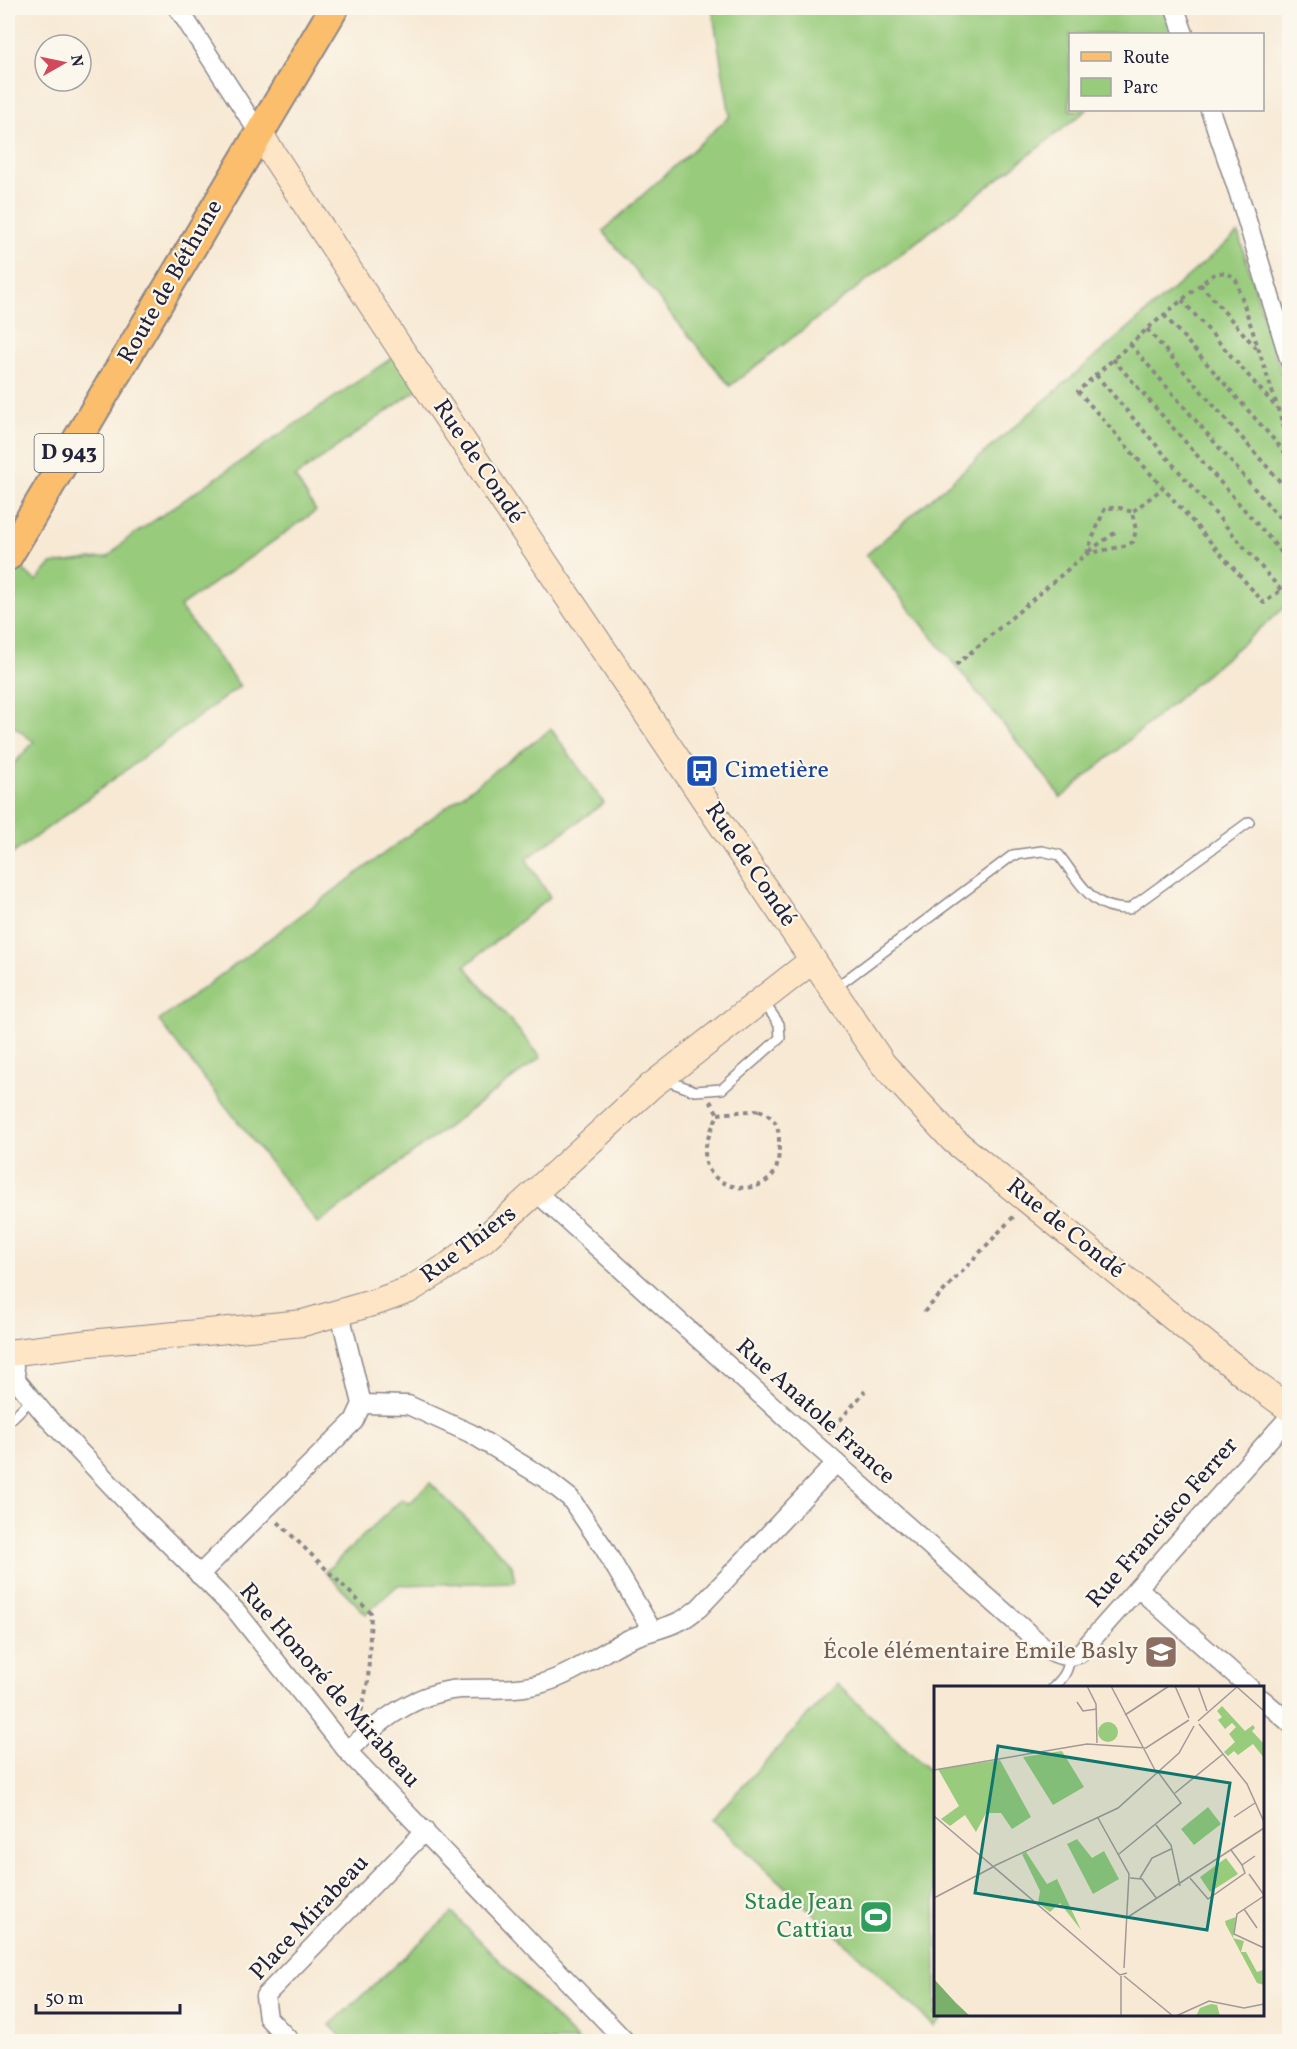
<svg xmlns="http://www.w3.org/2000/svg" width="1297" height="2049" viewBox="0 0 1297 2049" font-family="Vollkorn,serif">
<rect width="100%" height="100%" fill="#fbf7ec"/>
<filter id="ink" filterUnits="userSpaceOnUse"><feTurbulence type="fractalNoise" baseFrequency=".0167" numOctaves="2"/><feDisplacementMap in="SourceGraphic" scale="12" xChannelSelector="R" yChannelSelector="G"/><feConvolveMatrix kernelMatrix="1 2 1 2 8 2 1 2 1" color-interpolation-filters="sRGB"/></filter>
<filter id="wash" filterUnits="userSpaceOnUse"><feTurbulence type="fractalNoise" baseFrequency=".008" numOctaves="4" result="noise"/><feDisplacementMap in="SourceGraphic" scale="24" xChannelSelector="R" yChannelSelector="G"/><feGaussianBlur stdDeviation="1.35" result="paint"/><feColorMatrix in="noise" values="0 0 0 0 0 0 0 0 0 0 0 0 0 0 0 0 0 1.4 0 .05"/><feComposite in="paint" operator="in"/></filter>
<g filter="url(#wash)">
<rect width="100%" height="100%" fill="#f7e9d4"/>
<g fill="#98cb7c" stroke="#5d765c" stroke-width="1.5">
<path d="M712 8H1175L1183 34H1070V110H1087L730 386 603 231 730 116Z"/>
<path d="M1238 233 1289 398V604L1061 798 1053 786 866 555Z"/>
<path d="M402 351 425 384 295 477 316 511 180 607 240 686 8 857V770L34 742 8 722V556L36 581 51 564 108 557 127 539Z"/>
<path d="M551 729 604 803 526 859 550 897 465 966 541 1057 318 1224 159 1021Z"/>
<path d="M430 1483 512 1565 515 1582 398 1585 366 1614 325 1572 402 1499 409 1504Z"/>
<path d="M837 1684 935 1776 936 2014 945 2015 934 2026 712 1819Z"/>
<path d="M452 1913 578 2041H346L330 2025Z"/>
</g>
</g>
<g filter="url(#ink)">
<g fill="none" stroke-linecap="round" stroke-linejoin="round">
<g stroke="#8c8688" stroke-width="12">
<g id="lane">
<path d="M835 988 1013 855 1042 851 1059 855C1080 882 1091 910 1129 909L1249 822"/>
<path d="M665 1080 695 1091 722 1089 780 1038 779 1024 763 1001"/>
<path d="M8 1422 32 1399"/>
<path d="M1053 1688C1063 1678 1069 1671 1069 1657"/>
</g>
</g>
<g stroke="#8c8688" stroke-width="21">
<g id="street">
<path d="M178 8 259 133"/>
<path d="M1175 8 1184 34"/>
<path d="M1210 110 1238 191 1290 362"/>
<path d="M536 1192 807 1437 1045 1648C1058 1655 1065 1658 1079 1654L1290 1416"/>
<path d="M11 1353 17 1381 46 1416 125 1500 237 1612 347 1751 626 2042"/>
<path d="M362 1404 408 1405 470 1433 543 1477 570 1498 604 1548 652 1630"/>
<path d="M199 1575 354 1421 362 1404 340 1313"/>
<path d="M1138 1588 1250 1688"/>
<path d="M1262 1699 1290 1723"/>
<path d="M347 1751C379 1722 415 1692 461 1689 488 1688 518 1691 543 1683 574 1674 600 1653 629 1639 645 1632 664 1629 680 1621 687 1618 693 1612 699 1608L836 1463"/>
<path d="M291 2042 268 2018 265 1996 425 1831"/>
</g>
</g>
<g stroke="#8c8688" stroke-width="28">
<g id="secondary">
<path d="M259 133 402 351 883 1064 953 1140 1258 1386 1290 1409"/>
<path d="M8 1353 89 1343 303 1323 379 1301 409 1290 449 1265 484 1239 651 1086 813 960"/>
</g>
</g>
<g stroke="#8c8688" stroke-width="32">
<path id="primary" d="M8 556 334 8"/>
</g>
<g stroke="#8c8688" stroke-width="4" stroke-dasharray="4.5 4.5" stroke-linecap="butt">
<path d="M1200 284 1257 349"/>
<path d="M1182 300 1275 406"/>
<path d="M1164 315 1290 458"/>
<path d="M1147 329 1290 493"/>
<path d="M1130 344 1290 530"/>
<path d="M1113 359 1290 562"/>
<path d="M1096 375 1281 590"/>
<path d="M1290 446 1236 280C1228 271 1222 271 1211 276L1147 329 1078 391 1264 603 1290 583"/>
<path d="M1089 551 1116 532"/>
<path d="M1086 554 1105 508H1120L1132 512"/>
<path d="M956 665 1086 554 1124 546 1133 542 1136 530 1132 512 1163 488"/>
<path d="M710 1101 718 1114"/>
<path d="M759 1110C775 1117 779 1125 779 1142 779 1151 779 1165 774 1173 759 1197 714 1190 706 1163 702 1146 712 1129 718 1114Z"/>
<path d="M924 1312 1015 1215"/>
<path d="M828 1434 865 1391"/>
<path d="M278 1522 371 1613 368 1681 360 1717"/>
</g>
<use href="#lane" stroke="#fff" stroke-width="9"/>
<use href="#street" stroke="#fff" stroke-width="18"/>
<use href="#secondary" stroke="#fde5c5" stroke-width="26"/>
<use href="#primary" stroke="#fabe6d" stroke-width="28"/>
</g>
</g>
<defs>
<g id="bus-square" transform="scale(1.725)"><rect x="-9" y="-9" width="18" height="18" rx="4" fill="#1a4fb4" stroke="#fbf7ec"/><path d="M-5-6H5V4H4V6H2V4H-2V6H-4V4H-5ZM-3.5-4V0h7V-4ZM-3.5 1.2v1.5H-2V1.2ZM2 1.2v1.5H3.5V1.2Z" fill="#fff"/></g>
<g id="school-square" transform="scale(1.725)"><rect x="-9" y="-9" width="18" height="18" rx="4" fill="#8d6e63" stroke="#fbf7ec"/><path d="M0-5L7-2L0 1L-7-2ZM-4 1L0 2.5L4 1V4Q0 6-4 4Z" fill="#fff"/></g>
<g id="stadium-square" transform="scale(1.725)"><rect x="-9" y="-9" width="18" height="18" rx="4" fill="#2e9e5b" stroke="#fbf7ec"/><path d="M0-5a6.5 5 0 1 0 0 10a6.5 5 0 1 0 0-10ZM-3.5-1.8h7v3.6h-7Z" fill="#fff"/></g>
</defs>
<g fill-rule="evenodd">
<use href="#bus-square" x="702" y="771"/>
<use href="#school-square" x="1161" y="1652"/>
<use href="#stadium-square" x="876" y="1917"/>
</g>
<g text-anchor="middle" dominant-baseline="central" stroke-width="4.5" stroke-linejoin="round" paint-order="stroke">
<rect fill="#fbf7ec" stroke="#636270" stroke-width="1.5" x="34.5" y="434" width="69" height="38" rx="4.5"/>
<g font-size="22" font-weight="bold" fill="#22223b">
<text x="69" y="453">D 943</text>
</g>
<g font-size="24" fill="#22223b" stroke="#fbf7ec">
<text transform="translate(171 282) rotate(-60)">Route de Béthune</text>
<text transform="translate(478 462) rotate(56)">Rue de Condé</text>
<text transform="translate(750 865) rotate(56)">Rue de Condé</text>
<text transform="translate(1065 1229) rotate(39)">Rue de Condé</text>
<text transform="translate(469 1245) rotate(-37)">Rue Thiers</text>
<text transform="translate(815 1412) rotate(42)">Rue Anatole France</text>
<text transform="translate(1163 1523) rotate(-49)">Rue Francisco Ferrer</text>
<text transform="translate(329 1686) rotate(49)">Rue Honoré de Mirabeau</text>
<text transform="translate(310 1918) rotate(-47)">Place Mirabeau</text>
</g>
<g font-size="24" fill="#164399" stroke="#fbf7ec" text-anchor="start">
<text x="725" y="771">Cimetière</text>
</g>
<g font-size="24" fill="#785e54" stroke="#fbf7ec" text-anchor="end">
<text x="1138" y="1652">École élémentaire Emile Basly</text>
</g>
<g font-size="24" fill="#27864d" stroke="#fbf7ec" text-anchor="end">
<text x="853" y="1903">Stade Jean<tspan x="853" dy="28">Cattiau</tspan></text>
</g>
</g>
<g transform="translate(934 1686)">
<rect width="330" height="330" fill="#f7e9d4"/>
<path d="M288 20 311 45 319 39 321 42 318 45 330 58V72L319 58 304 69 300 65 294 70 290 66 301 56 295 48 302 41 298 37 291 43 284 34 288 31 283 25ZM164 46a10 10 0 1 1 20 0a10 10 0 1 1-20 0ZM128 65 150 101 119 119 89 71ZM66 74 97 131 78 143 67 127H52L42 146 31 129 16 140 7 133 25 120 4 83ZM274 121 287 138 260 159 247 143ZM143 153 158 172 170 165 185 193 159 208 133 158ZM92 166 113 198 123 193 147 244 126 217 116 226 104 217 106 205 88 168ZM292 172 304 188 276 206 266 191ZM302 231 299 252 310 255 307 266H312L323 286 329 284 330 299 323 297 292 239 291 235ZM277 318 283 319 286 330H262L266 322Z" fill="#98cb7c"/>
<path d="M0 293 22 317 36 330H0Z" fill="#7aaf6c"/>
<path fill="none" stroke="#a29997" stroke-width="1.5" d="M153 0 162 18 163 57M177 0 222 86M241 0 255 32M264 0 273 25M303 1 330 25M143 16 149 25 163 23M191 29 235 0M264 35 304 0M265 38 313 98 330 136M0 84 153 58 212 62 255 34M241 107 289 68M0 130 186 289 193 287M300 131 321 117M164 132 195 188 190 282M222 139 237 159 246 200M297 164 308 179M185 168 247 117 224 86M60 180 184 122 245 67 260 40M315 188 330 209M196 192 208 193 223 213M206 192 218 172 237 163M256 192 274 213 311 187 308 179 321 170M330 210 303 228 300 248 330 262M0 212 59 181M310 223 323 242M194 231 330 142M190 290 239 330M187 330V290M242 330 275 315 310 322 330 318"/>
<path fill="#0f766e" fill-opacity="0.15" stroke="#0f766e" stroke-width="3" d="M64 60 296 97 273 244 41 207Z"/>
<rect width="330" height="330" fill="none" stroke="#22223b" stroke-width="3"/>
</g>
<rect width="1297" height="2049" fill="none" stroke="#fbf7ec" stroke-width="30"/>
<rect x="1069" y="33" width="195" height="78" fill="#fbf7ec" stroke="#a4a2a5" stroke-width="1.5"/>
<rect x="1081" y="52" width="30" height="9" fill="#fabe6d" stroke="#a4a2a5" stroke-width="1.5"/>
<text x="1123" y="63" font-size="18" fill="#22223b">Route</text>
<rect x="1081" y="78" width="30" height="18" fill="#98cb7c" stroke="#a4a2a5" stroke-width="1.5"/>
<text x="1123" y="93" font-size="18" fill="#22223b">Parc</text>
<g transform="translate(63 63) rotate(81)"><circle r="28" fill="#fbf7ec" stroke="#a4a2a5" stroke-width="1.5"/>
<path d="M0-4.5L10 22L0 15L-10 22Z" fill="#d1495b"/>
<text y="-9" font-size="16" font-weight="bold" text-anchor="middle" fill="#22223b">N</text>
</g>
<path d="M36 2004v9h144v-9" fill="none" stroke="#22223b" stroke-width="3"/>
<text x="45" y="2004" font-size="18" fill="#22223b" stroke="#fbf7ec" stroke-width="4.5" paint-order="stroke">50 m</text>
</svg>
